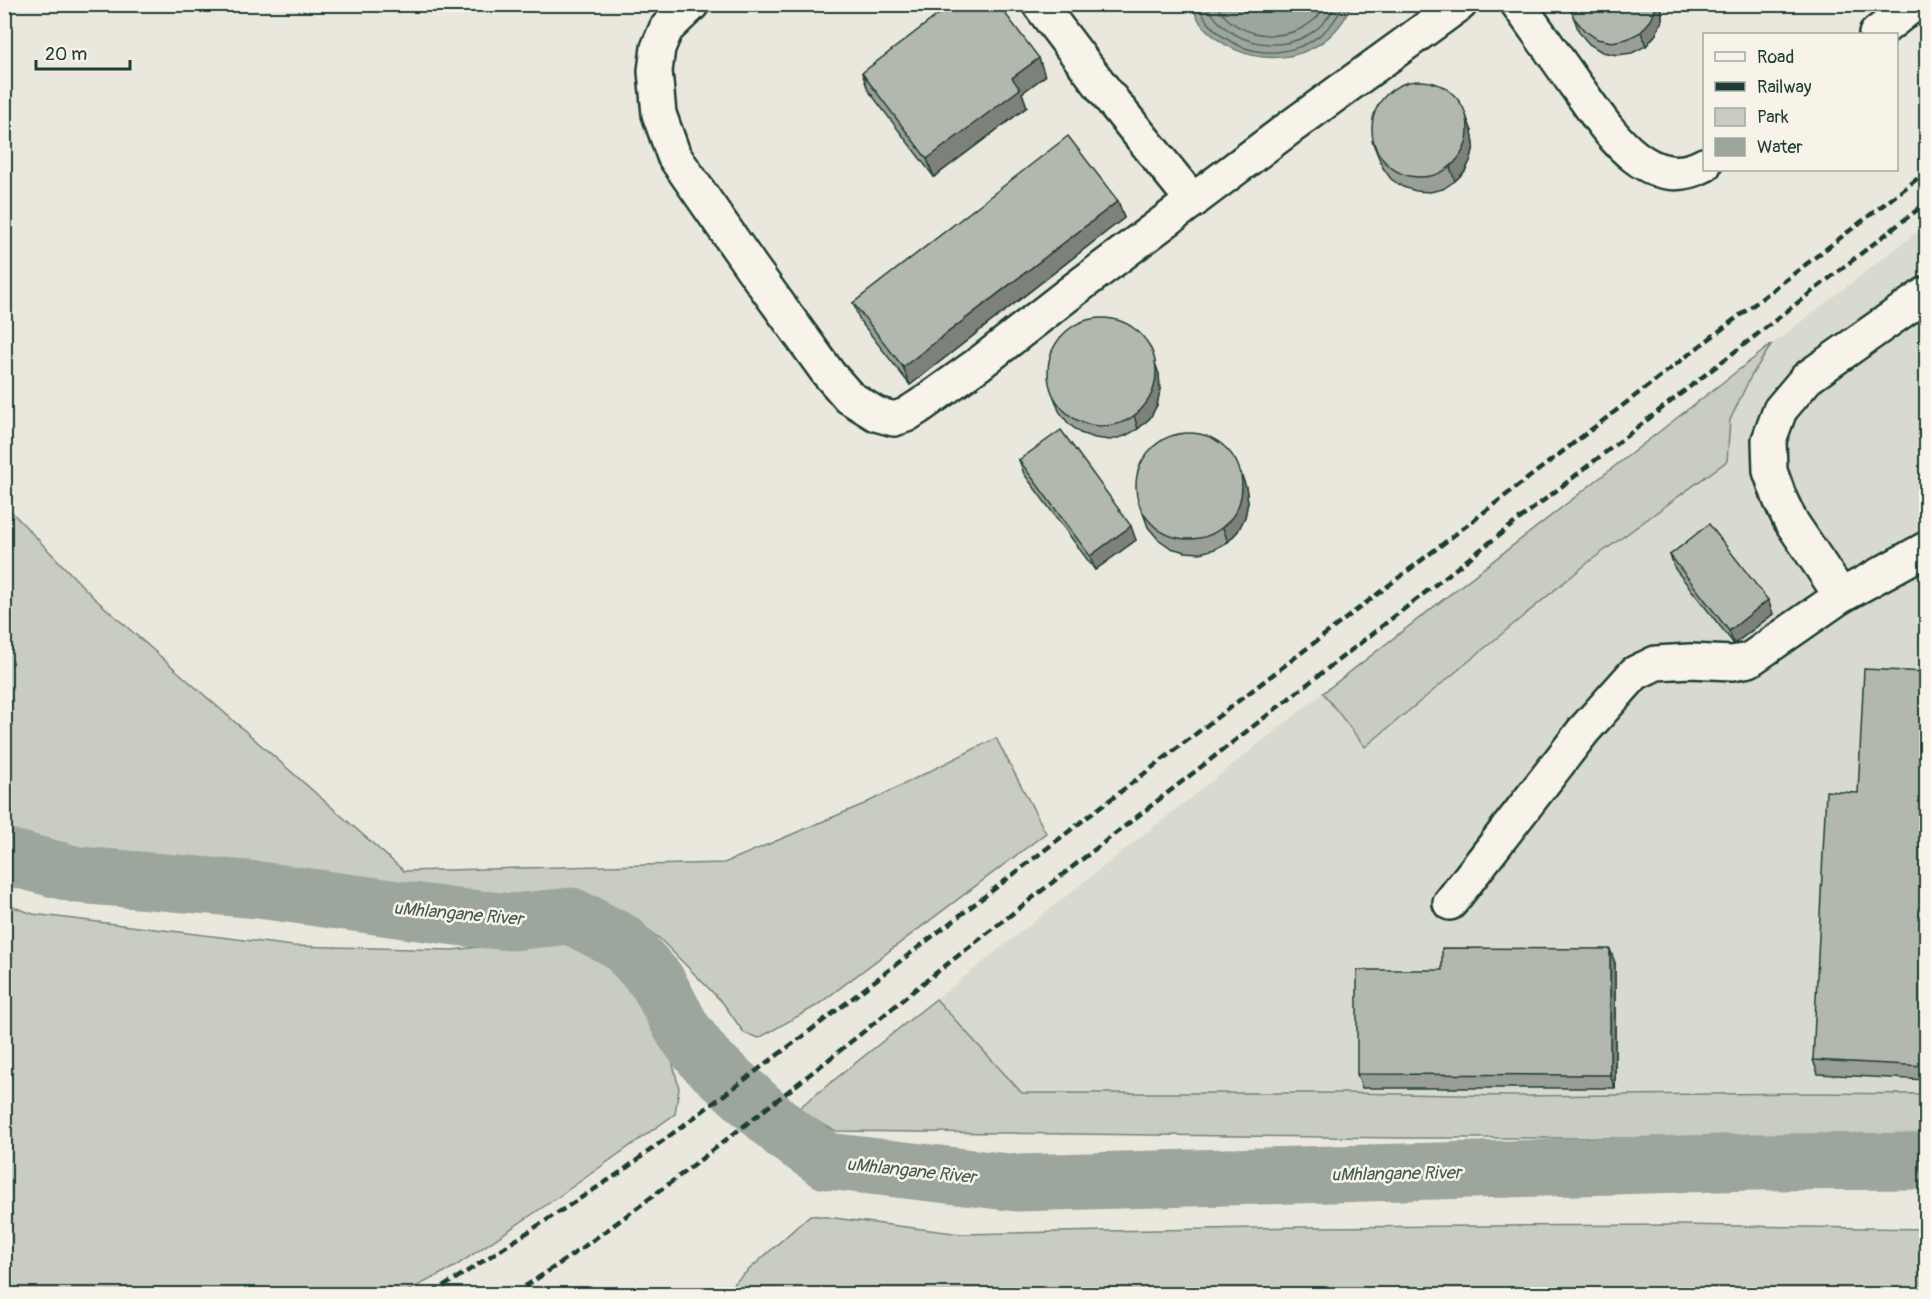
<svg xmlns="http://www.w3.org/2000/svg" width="1931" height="1299" viewBox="0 0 1931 1299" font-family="Pangolin,sans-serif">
<rect width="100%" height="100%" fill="#eae8dd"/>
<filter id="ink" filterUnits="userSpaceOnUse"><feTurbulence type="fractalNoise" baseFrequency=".0167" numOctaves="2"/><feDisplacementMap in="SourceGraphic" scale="12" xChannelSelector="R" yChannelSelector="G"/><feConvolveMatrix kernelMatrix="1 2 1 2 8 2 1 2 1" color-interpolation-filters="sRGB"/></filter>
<g filter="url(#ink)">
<path fill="#d9dacf" d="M1926 225V1094L1807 1093 1511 1096 1345 1093H1022L936 999 1323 693 1366 747 1590 561 1727 461 1730 420 1751 376 1772 344Z"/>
<g fill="#c8ccc1" stroke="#74847a" stroke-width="1.5">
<path d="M1772 344 1751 376 1730 420 1727 461 1590 561 1365 747 1323 693Z"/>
<path d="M5 505 93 597 404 871 724 863 864 804 996 738 1046 833 816 1006 759 1038 744 1033 723 1003 659 938 598 898 570 891H543L494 902 443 908 369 901 283 881 146 869 73 867 5 846Z"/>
<path d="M5 904 33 914 293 946 453 950 553 938 576 942 614 968 664 1028 679 1088 675 1114 558 1197 454 1267 402 1294H5Z"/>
<path d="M936 999 1022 1093H1345L1511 1096 1807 1093 1926 1094V1138H1402L836 1131 795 1111Z"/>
<path d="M810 1215 962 1234 1303 1227 1681 1225 1926 1229V1294H722Z"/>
</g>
<path fill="#9ca69c" stroke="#6a7c72" stroke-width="1.5" d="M1191 5H1351C1348 10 1346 17 1343 21 1309 70 1239 68 1202 25 1197 19 1195 11 1191 5Z"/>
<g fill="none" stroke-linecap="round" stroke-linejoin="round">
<g stroke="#51675e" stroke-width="1.5">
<path d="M1198 4C1201 10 1203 16 1207 21 1245 69 1319 60 1344 4"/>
<path d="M1206 4C1232 56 1311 59 1336 4"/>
<path d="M1216 4C1237 45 1306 46 1326 4"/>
</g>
<path stroke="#9ca69c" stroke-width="57" d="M4 856 78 875 259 890 456 917 512 922 571 916 622 942 657 981 683 1030 705 1059 786 1133 827 1161 1017 1183 1753 1162 1926 1161"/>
<g stroke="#1f3d34" stroke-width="38">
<g id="minor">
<path d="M692 4 666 29 658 48 655 71 659 114 674 156 752 268 828 373 849 397 876 414 894 419 906 415 920 406 980 363 1075 289 1292 126 1460 4"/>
<path d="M1039 4 1114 103 1193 201"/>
<path d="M1518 4C1537 31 1556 57 1574 83 1604 124 1645 196 1704 165"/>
<path d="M1876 34 1914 4"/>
<path d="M1841 596 1790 520 1780 499 1770 471 1769 440 1780 410 1807 378 1926 294"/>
<path d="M1450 903 1584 730 1635 673 1656 663 1690 661 1732 663 1749 660 1841 596 1926 549"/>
</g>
</g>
<use href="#minor" stroke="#f7f3e8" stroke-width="33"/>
<g stroke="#1f3d34" stroke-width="4.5" stroke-dasharray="9 4.5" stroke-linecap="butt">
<path d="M432 1294 621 1172 807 1033 1926 172"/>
<path d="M513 1294C583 1250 648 1200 713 1150 782 1096 851 1043 918 987L1926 203"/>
</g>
</g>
<g fill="#999e96" stroke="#1f3d34" stroke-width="1.5">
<path d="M1569 4H1662V20L1656 34 1646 46 1632 53 1617 55 1602 52 1589 44 1579 32Z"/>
<path d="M862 73 1045 76 1022 93 1027 107 934 177 868 90Z"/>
<path d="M1472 131 1474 145 1471 159 1465 171 1455 181 1443 189 1430 192 1416 191 1403 187 1391 179 1383 168 1372 141Z"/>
<path d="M1118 201 1124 218 910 385 860 321 853 303Z"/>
<path d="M1159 374 1160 390 1157 405 1150 418 1138 429 1125 436 1110 440 1095 438 1080 433 1068 423 1059 411 1054 397Z"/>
<path d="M1019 460 1136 540 1095 570 1024 474Z"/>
<path d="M1246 487 1248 502 1245 517 1238 531 1228 542 1215 549 1200 553 1185 552 1171 548 1158 539 1148 527 1138 499Z"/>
<path d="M1670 555 1768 600 1773 614 1734 644 1675 569Z"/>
<path d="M1926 672V1080L1818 1074 1813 1060 1858 793Z"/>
<path d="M1615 963V1088H1362L1357 1074 1442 970Z"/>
</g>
<g fill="#7d817a" stroke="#1f3d34" stroke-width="1.5">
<path d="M1657 4H1662V20L1656 34 1646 46 1641 32Z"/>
<path d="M1039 58 1045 76 1022 93 1027 107 934 177 927 159 1012 78Z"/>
<path d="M1467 118 1472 131 1474 145 1471 159 1465 171 1455 181 1450 167Z"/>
<path d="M1118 201 1124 218 910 385 903 367Z"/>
<path d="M1149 346 1159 374 1160 390 1157 405 1150 418 1138 429 1134 415Z"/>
<path d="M1241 473 1246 487 1248 502 1245 517 1238 531 1228 542 1223 528Z"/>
<path d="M1131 526 1136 540 1095 570 1090 556Z"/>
<path d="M1768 600 1773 614 1734 644 1729 631Z"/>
<path d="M1610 949 1615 963V1088L1610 1075Z"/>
</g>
<g fill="#b2b8ae" stroke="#1f3d34" stroke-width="1.5">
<path d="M952 4H998L1039 58 1012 78 1020 89 927 159 862 73Z"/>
<path d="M1569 4H1657L1651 20 1641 32 1627 39 1612 42 1597 39 1584 30 1574 18Z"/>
<circle cx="1420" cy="129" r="48"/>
<path d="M1068 136 1118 201 903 367 853 303Z"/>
<circle cx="1102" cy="372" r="54"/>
<path d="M1061 430 1131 526 1090 556 1019 460Z"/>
<circle cx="1189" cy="486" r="53"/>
<path d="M1709 524 1768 600 1729 631 1670 555Z"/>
<path d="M1864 669 1926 672V1066L1813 1060 1826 791 1858 793Z"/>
<path d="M1442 948 1610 949V1075L1357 1074V970H1442Z"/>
</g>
</g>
<g text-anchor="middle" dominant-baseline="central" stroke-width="5" stroke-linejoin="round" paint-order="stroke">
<g font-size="18" font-style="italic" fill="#445c53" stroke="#f7f3e8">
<text transform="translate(458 914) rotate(5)">uMhlangane River</text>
<text transform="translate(911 1171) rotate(6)">uMhlangane River</text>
<text transform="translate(1396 1174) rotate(-1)">uMhlangane River</text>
</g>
</g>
<rect width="1931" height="1299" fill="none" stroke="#f7f3e8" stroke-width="24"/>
<rect x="12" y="12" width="1907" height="1275" fill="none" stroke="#1f3d34" stroke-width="2" filter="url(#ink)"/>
<rect x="1703" y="33" width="195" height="138" fill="#f7f3e8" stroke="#a1aaa0" stroke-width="1.5"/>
<rect x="1715" y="52" width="30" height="9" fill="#f7f3e8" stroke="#a1aaa0" stroke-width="1.5"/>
<text x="1757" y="63" font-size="18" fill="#1f3d34">Road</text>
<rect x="1715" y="82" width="30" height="9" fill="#1f3d34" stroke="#a1aaa0" stroke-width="1.5"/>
<text x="1757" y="93" font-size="18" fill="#1f3d34">Railway</text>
<rect x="1715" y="108" width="30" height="18" fill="#c8ccc1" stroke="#a1aaa0" stroke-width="1.5"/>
<text x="1757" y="123" font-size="18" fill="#1f3d34">Park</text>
<rect x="1715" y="138" width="30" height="18" fill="#9ca69c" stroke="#a1aaa0" stroke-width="1.5"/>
<text x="1757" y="153" font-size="18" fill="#1f3d34">Water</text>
<path d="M36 60v9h94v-9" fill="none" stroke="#1f3d34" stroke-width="3"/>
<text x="45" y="60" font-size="18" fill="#1f3d34" stroke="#f7f3e8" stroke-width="4.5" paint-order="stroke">20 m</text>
</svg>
